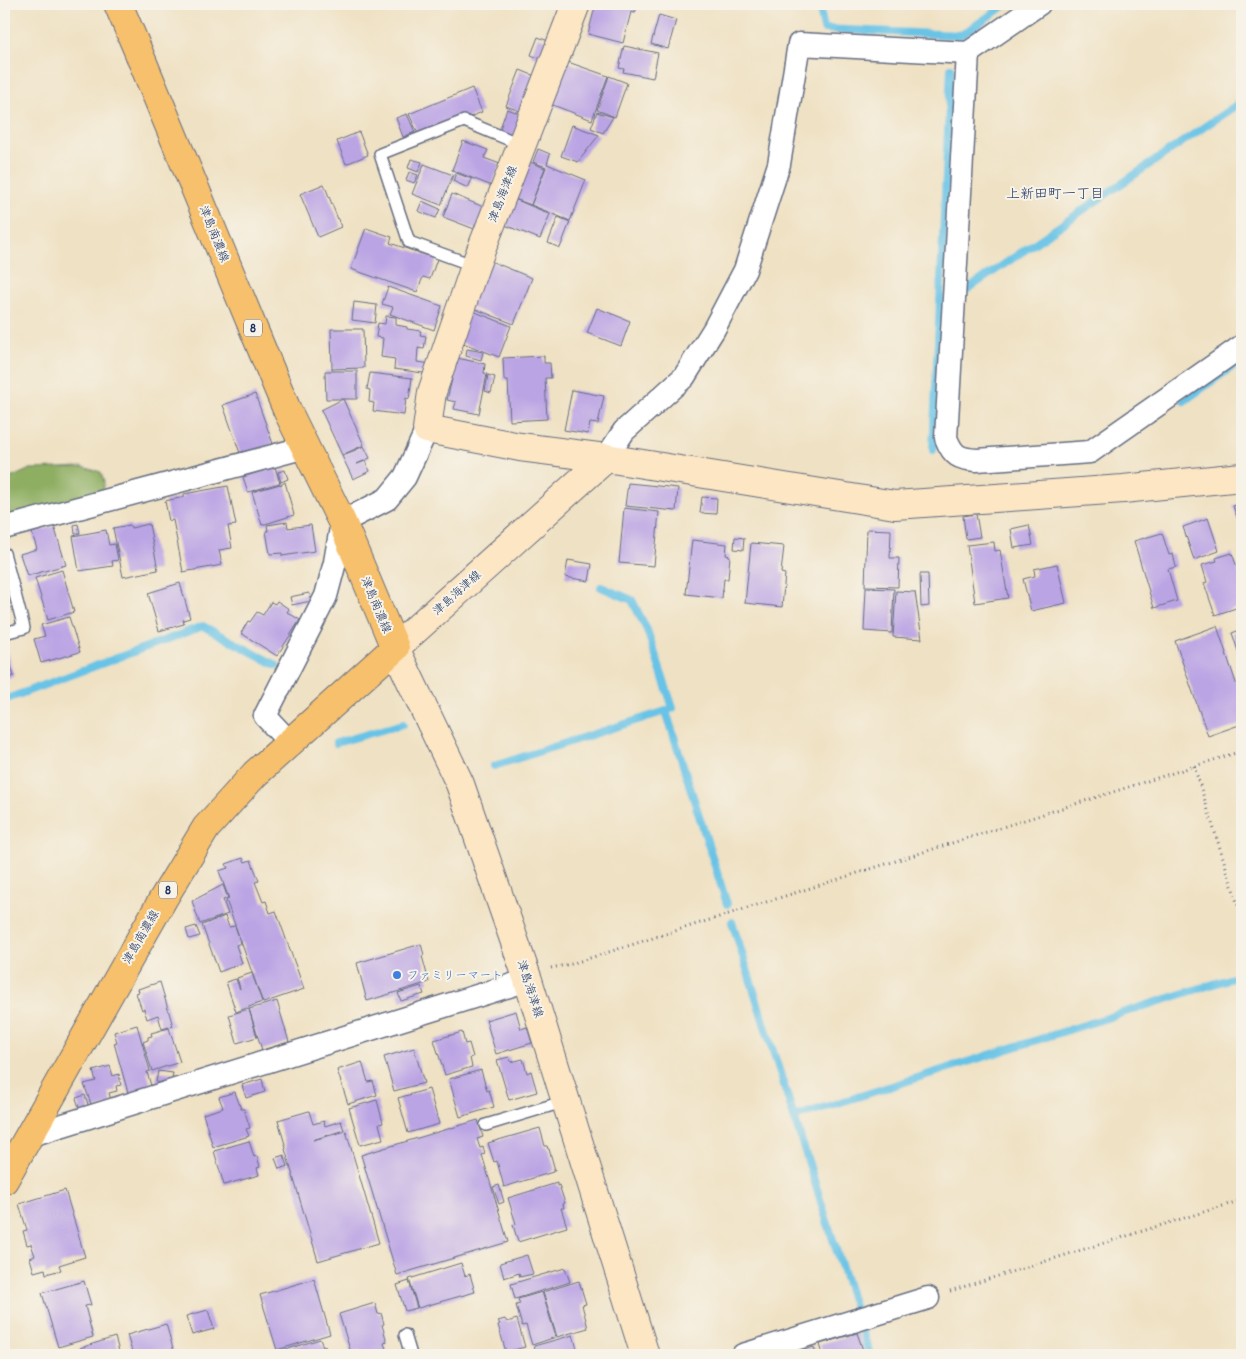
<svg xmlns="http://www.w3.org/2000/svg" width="1246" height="1359" viewBox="0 0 1246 1359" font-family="Pangolin,'Klee One',sans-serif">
<rect width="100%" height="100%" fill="#f7f3e8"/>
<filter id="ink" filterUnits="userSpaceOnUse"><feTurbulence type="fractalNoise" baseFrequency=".02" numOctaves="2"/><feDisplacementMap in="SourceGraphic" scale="10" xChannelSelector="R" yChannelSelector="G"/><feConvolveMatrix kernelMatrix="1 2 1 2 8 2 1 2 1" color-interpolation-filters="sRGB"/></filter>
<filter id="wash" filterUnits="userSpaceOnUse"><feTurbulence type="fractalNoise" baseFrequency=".0096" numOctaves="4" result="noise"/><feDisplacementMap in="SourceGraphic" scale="20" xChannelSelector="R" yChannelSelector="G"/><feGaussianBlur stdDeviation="1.12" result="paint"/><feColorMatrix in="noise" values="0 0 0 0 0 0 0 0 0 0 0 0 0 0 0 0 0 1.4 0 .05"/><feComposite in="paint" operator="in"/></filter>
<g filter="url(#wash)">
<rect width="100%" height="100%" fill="#efe1c3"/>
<path fill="#8eae62" stroke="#546e60" d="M83 467 101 472 104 482 103 492 4 518V481L30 469Z"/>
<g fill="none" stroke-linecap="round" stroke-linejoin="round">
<g stroke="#68c3e6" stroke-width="8">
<path d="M819 4 824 29 961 35 1007 4"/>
<path d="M968 289 1242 101"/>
<path d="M1184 401 1242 360"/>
<path d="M933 450 951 68"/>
<path d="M601 587 632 600 647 630 673 708 666 711"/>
<path d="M4 700 203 626 276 665"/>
<path d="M336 743 403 724"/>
<path d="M494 766 666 711 727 904"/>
<path d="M732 922 794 1117 1242 975"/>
<path d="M794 1117 856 1312"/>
<path d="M862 1331 870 1355"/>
</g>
</g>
<g id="blocks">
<g fill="#bba4e4">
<path d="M590 4H638L635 13 631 12 623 43 588 34 595 7 590 5Z"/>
<path d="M659 15 676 20 668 49 651 44Z"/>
<path d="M538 37 553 43 546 61 531 55Z"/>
<path d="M624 46 658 53 653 78 623 72 624 69 619 68Z"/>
<path d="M565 61 608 76 592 120 550 104Z"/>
<path d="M520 70 540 78 525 113 506 106Z"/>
<path d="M609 76 627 83 615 117 597 110Z"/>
<path d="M472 88 482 112 420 138 409 114Z"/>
<path d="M507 109 525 115 515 141 498 134Z"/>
<path d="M597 112 613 117 603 133 591 128Z"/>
<path d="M407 114 415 132 403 137 396 118Z"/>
<path d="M572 125 599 135 578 162 561 156Z"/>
<path d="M359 132 368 155 346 164 337 141Z"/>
<path d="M463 141 488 150 484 158 500 164 492 186 452 170Z"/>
<path d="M538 149 550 154 547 164 586 180 570 221 531 205 546 167 533 162Z"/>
<path d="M411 159 422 162 418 172 408 168Z"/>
<path d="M527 161 545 168 531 205 512 198Z"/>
<path d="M424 164 453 175 441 205 412 194Z"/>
<path d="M409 172 418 175 414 183 406 180Z"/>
<path d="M456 173 472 179 468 188 453 181Z"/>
<path d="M324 184 341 227 318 237 300 194Z"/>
<path d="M452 194 486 208 477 230 443 217Z"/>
<path d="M512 198 550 214 540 239 502 224Z"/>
<path d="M422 201 440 209 436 218 418 211Z"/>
<path d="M558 217 570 222 560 248 548 243Z"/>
<path d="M366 228 392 237 390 243 437 259 430 279 423 277 417 292 351 269Z"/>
<path d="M488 260 532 278 514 324 470 307Z"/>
<path d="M388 287 442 306 434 330 390 314 393 307 382 304Z"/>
<path d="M354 302 377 305 375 323 352 320Z"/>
<path d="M597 308 630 321 621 346 587 333Z"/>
<path d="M470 310 511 326 499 357 458 341Z"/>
<path d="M386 316 396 317V325L407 327V329L421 331 420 335 426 336 424 349 418 348 417 362 431 364 430 374 394 369 395 359 381 357 383 338 376 337 378 323 385 324Z"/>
<path d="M331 329H363L364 368 332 369Z"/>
<path d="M467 349 483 352 481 360 466 356Z"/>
<path d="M544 356V363H550L551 378H545L547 419 510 421 508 380H504L503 358Z"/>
<path d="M457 358 485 364 484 373 487 374 479 414 454 409 456 402 447 400Z"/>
<path d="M325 371H357V399H326Z"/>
<path d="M370 373 412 378 409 399 406 398 404 415 373 411 374 403 369 402 370 390 367 389Z"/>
<path d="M488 375 495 377 491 393 485 391Z"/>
<path d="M572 390 604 396 598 424 590 423 588 434 564 430Z"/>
<path d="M255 394 273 444 241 456 223 405Z"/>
<path d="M343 399 364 445 342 455 321 410Z"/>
<path d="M364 446 370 458 357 464 365 461 370 471 353 479 342 456Z"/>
<path d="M275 467 280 483 248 492 243 477Z"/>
<path d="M285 470 288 479 281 482 278 472Z"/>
<path d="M285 482 294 515 262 525 252 492 280 484 281 485Z"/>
<path d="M628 483 678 488 676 511 625 506Z"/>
<path d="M228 486 236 525 228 526 232 548 219 550 222 565 183 572 173 520 169 521 165 501 184 497V494Z"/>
<path d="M702 497 717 498 716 514 700 513Z"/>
<path d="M1242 503V531L1233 506Z"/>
<path d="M624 508 659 512 654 566 619 563Z"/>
<path d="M976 514 980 537 966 539 963 516Z"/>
<path d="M1208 518 1219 551 1194 560 1183 527Z"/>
<path d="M287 522 288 528 311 525 315 551 282 556V553L270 554 266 531H268L267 525Z"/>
<path d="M78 524 80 533 75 534 74 525Z"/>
<path d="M149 524 158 570 123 577 113 528 130 525 131 528Z"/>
<path d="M1029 525 1033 545 1014 548 1011 529Z"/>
<path d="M54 526 66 565 27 576 20 554 37 549 32 533Z"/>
<path d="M867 529 891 530 890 558H899L898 587 865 586Z"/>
<path d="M106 530 109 545 115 544 118 560 112 561 113 566 79 571 73 536Z"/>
<path d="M1162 533 1169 555 1173 554 1176 567 1168 569 1177 601 1154 608 1134 541Z"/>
<path d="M735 537 744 538 743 550 734 549Z"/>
<path d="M692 540 727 544 726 555 730 556 728 579H724L722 598 686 594Z"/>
<path d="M994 542 995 551 1000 550 1008 598 975 603 967 545Z"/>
<path d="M751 543 784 546 781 573 785 574 782 607 745 603Z"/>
<path d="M1232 553 1242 582V606L1215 615 1204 583 1207 582 1202 565 1217 561 1216 558Z"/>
<path d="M568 560 592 564 589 581 565 577Z"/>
<path d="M1057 564 1066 603 1031 611 1023 579 1035 576 1034 569Z"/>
<path d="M62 570 74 612 48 620 35 578Z"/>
<path d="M920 574H928L929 606 921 607Z"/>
<path d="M180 583 190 618 183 620 184 624 159 631 148 593Z"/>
<path d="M866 588 894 589 892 633 864 631Z"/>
<path d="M896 591 915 592 922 639 893 637Z"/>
<path d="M309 593 311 601 292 605 290 597Z"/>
<path d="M277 601 289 609 287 612 300 620 277 656 241 633 248 621 250 622 257 612 263 615 271 602 275 604Z"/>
<path d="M69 617 80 652 41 663 34 639 45 636 41 625Z"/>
<path d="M1217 626 1242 701V724L1208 736 1175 641Z"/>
<path d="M1242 629V663L1232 633Z"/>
<path d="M4 647H5L14 676 4 679Z"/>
<path d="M243 858 245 862 251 860 259 881 255 882 263 902 266 901 270 913 276 911 304 989 263 1003 226 900 229 899 219 871 228 868 226 864Z"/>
<path d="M223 885 228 898 223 900 228 914 200 924 192 901Z"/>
<path d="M225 916 229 927 235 926 241 943 236 945 242 963 219 972 202 925Z"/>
<path d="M196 926 200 936 189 939 186 929Z"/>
<path d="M421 944 424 955 422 956 429 982 367 1001 357 963Z"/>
<path d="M252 973 262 1002 236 1012 226 982 236 979 240 989 237 978Z"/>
<path d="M160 982 173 1026 162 1029 158 1015 147 1019 144 1009 142 1010 136 993 139 992 138 989Z"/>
<path d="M421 986 424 994 401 1001 398 993Z"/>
<path d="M277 1001 289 1042 262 1050 249 1009Z"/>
<path d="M249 1009 257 1037 237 1043 229 1015Z"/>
<path d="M516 1011 521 1029 527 1027 532 1043 496 1054 486 1020Z"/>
<path d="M137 1025 150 1071 147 1072 152 1089 129 1096 114 1043 117 1042 114 1032Z"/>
<path d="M169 1028 180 1062 152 1071 143 1042 148 1040V1037L152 1036 151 1033Z"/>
<path d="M462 1032 465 1044 469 1043 473 1057 470 1058 472 1067 445 1075 434 1040Z"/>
<path d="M414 1048 424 1083 394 1091 384 1057Z"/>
<path d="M509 1057 511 1062 523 1059 527 1073 531 1071 537 1092 509 1100 497 1060Z"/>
<path d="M362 1062 368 1082 373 1081 377 1095 348 1104 337 1070Z"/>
<path d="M110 1066 113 1076 119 1074 121 1085 116 1086 117 1091 109 1093 112 1104 93 1110 84 1084 96 1081 93 1071Z"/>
<path d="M481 1070 487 1091 489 1090 494 1107 460 1117 449 1079Z"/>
<path d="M158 1071 173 1073 171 1084 156 1082Z"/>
<path d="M262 1079 265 1092 246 1098 242 1085Z"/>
<path d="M429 1089 439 1124 408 1133 398 1098Z"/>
<path d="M235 1092 241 1109H244L250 1128 246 1129 249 1136 213 1147 203 1114 223 1108 219 1097Z"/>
<path d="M85 1095 90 1111 81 1114 76 1098Z"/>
<path d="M377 1100 383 1123 379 1124 383 1139 360 1145 349 1108Z"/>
<path d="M309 1111 313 1124 324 1121 325 1126 341 1121 344 1130 313 1140 346 1131 379 1243 318 1261 285 1149 286 1148 278 1120Z"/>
<path d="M478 1120 483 1137 477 1139 480 1148 483 1147 485 1154 482 1155 508 1242 397 1275 361 1155Z"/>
<path d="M540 1128 545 1146H547L548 1149H549L555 1170H553V1172L504 1187 497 1161 494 1162 488 1143Z"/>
<path d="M249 1141 254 1157 257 1156 260 1167 257 1168 259 1175 224 1185 214 1151Z"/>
<path d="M284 1155 288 1166 279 1169 275 1158Z"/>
<path d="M557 1183V1186L559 1185 565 1203 563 1204 564 1208H561L567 1227 518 1242 513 1225 516 1224 508 1198Z"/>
<path d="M499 1185 504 1202 499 1204 493 1187Z"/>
<path d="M65 1190 85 1257 59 1265 61 1270 46 1274 45 1269 34 1272 30 1258 35 1256 31 1244 27 1245 23 1231 27 1230 19 1204Z"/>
<path d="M527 1255 533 1274 520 1277 519 1273 504 1278 500 1263Z"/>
<path d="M461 1263 465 1276 470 1274 475 1292 418 1308 409 1279Z"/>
<path d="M565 1268 570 1282 515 1299 511 1284Z"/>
<path d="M314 1279 330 1334 277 1350 260 1295Z"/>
<path d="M84 1281 91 1305 85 1306 93 1337 58 1347 42 1293Z"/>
<path d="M409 1281 417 1308 405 1311 397 1285Z"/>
<path d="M579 1281 586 1304 582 1305 588 1328 557 1337 543 1292Z"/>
<path d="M542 1292 556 1337 532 1345 526 1325 522 1326 516 1305 520 1304 518 1299Z"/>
<path d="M375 1303 378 1314 381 1313 384 1324 382 1325 387 1342 384 1343 387 1352 377 1355H362L360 1350 351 1353 339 1314Z"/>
<path d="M208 1310 214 1329 192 1335 186 1316Z"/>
<path d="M505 1319 507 1322 517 1319 525 1347 506 1352 498 1325 500 1324 498 1321Z"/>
<path d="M166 1324 175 1355H133L127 1335Z"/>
<path d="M857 1333 863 1350 846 1355H823L820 1344Z"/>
<path d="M573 1335 578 1352 570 1355H536L534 1346Z"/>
<path d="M115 1337 120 1355H82L80 1348Z"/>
<path d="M320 1339 323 1347 325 1346 328 1355H279L278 1352Z"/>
<path d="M814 1347 816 1355H788Z"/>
<path d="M525 1350 527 1355H510Z"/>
</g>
</g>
</g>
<g filter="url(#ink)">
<use href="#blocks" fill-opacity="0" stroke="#656d81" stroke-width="1"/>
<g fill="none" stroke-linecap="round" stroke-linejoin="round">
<g stroke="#656d81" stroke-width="14">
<g id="lane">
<path d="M475 266 409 242 380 154 464 121 522 145"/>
<path d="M4 553 24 628 4 633"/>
<path d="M486 1125 566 1101"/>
<path d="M405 1335 411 1355"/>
</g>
</g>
<g stroke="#656d81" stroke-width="25">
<g id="street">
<path d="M968 53 946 438C953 456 959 459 977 460L1090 452 1242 346"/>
<path d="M606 458 624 431 684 377 714 329 745 270 779 164 799 44 968 53 1039 4"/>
<path d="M4 528 306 447"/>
<path d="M290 743 265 716 326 596 335 562 342 522 387 499 405 477 427 429"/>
<path d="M28 1136 528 980"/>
<path d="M743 1355 928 1298"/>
</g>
</g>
<g stroke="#656d81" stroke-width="30">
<g id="secondary">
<path d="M576 4 475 266 432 392 427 429 520 447 606 458 895 505 1123 489 1242 477"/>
<path d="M606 458 395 648 460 784 528 980 645 1355"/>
</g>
</g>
<g stroke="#656d81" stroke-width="30">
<path id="primary" d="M4 1180 163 899 206 828 255 774 395 648 342 522 287 410 136 46 118 4"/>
</g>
<g stroke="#656d81" stroke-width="3" stroke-dasharray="1 4" stroke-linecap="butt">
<path d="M1194 766 1242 918"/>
<path d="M551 968 571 964 1242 751"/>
<path d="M950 1291 1242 1200"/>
</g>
<use href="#lane" stroke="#fff" stroke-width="11"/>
<use href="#street" stroke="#fff" stroke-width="22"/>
<use href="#secondary" stroke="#fce6c4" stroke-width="28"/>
<use href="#primary" stroke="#f7c06c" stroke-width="28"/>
</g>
</g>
<circle fill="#3f7fe0" stroke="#f7f3e8" stroke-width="2" cx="397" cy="975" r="5"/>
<g text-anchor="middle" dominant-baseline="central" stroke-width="4" stroke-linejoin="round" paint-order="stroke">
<g fill="#f7f3e8" stroke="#5d6a87" stroke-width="1">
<rect x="244" y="319.5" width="18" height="17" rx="4"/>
<rect x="159" y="881.5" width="18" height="17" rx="4"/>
</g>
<g font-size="11" font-weight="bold" fill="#1b2f5e">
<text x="253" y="328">8</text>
<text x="168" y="890">8</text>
</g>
<g font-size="12" fill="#1b2f5e" stroke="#f7f3e8">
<text transform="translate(503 194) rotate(-69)">津島海津線</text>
<text transform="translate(214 234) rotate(68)">津島南濃線</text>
<text transform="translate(457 593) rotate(-42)">津島海津線</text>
<text transform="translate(376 605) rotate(67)">津島南濃線</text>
<text transform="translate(141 937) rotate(-60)">津島南濃線</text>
<text transform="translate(530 989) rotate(72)">津島海津線</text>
</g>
<g font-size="12" fill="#366cbe" stroke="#f7f3e8" text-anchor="start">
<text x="407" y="975">ファミリーマート</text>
</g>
<g font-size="14" fill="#1b2f5e" stroke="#f7f3e8">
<text x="1055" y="193">上新田町一丁目</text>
</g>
</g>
<rect width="1246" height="1359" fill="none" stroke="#f7f3e8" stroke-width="20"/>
</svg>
